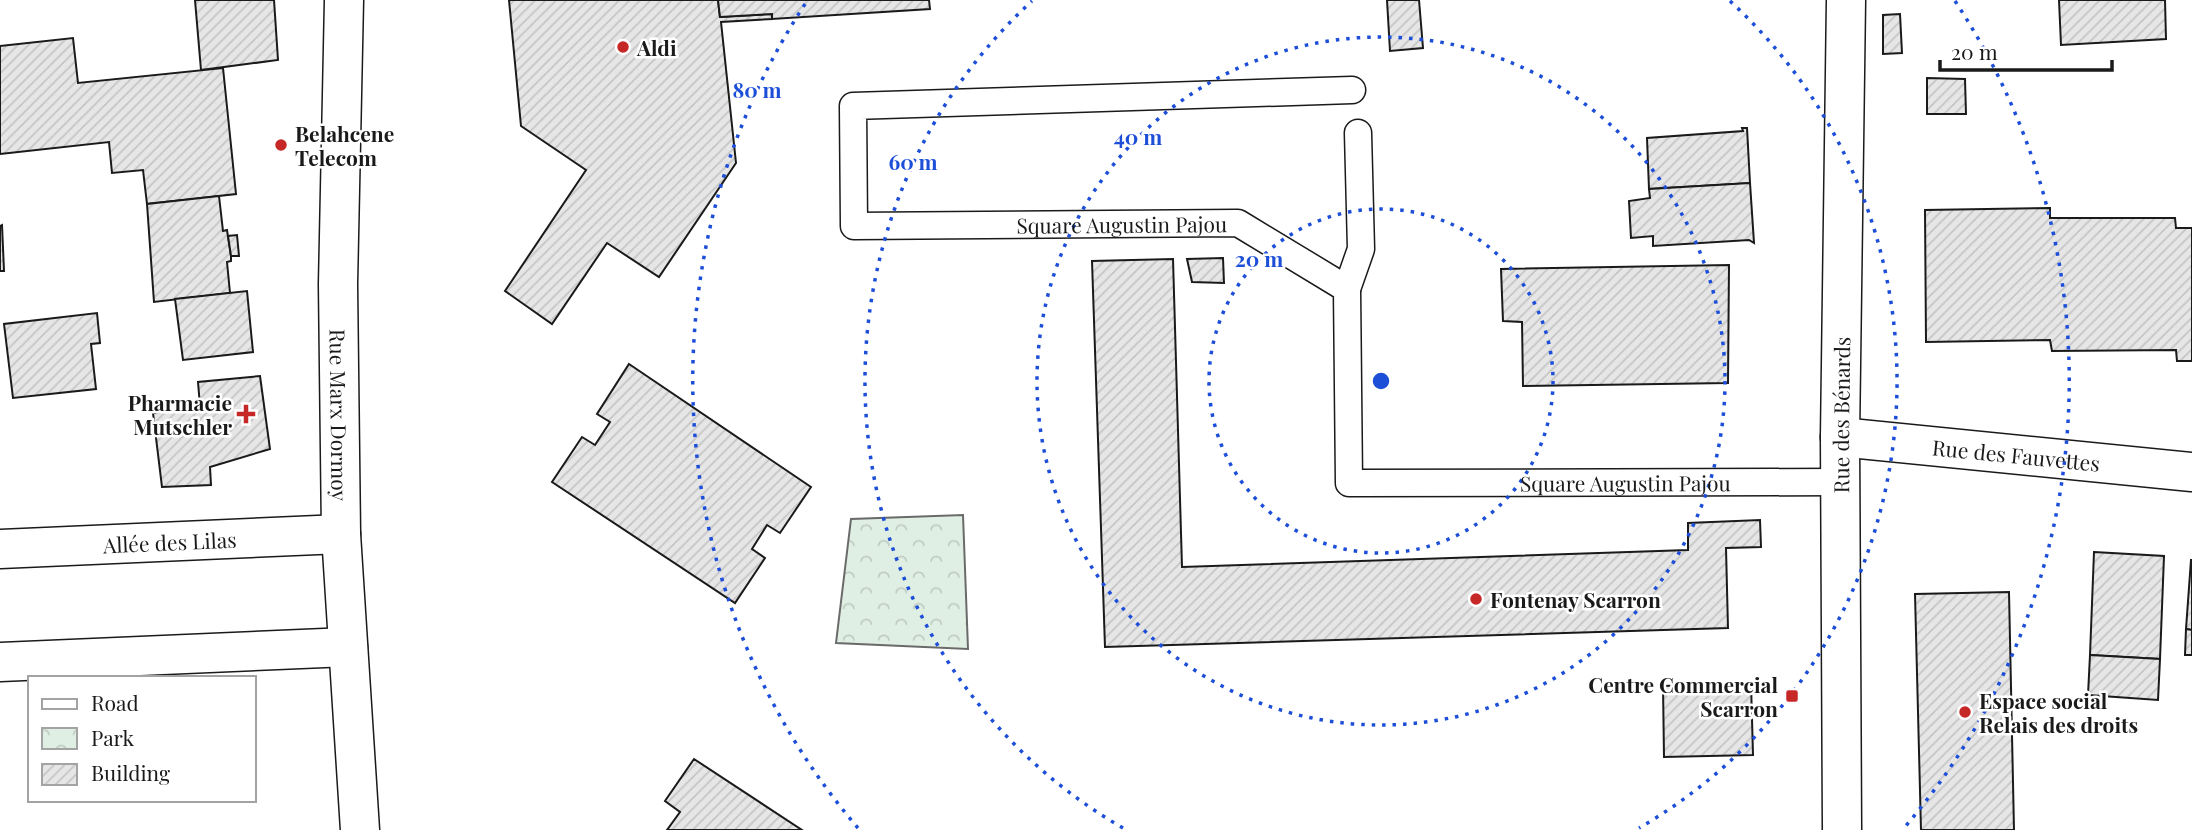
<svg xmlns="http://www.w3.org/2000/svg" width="2192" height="830" viewBox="0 0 2192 830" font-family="'Playfair Display',serif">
<defs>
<pattern id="park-crowns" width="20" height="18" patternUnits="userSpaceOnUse" patternTransform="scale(1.75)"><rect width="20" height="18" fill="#e0efe3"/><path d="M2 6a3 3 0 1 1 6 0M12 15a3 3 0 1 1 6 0" fill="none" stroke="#c0ccc2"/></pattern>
<pattern id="building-hatch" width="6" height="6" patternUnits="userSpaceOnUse" patternTransform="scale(1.75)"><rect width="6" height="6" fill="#e6e6e6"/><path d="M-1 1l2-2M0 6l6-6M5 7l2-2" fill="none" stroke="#c5c5c5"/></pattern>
</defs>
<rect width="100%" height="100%" fill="#fff"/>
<path fill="url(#park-crowns)" stroke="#6a6a6a" stroke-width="2" d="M963 515 968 649 836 643 851 519Z"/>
<g fill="url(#building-hatch)" stroke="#1a1a1a" stroke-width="2">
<path d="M195 0H274L278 60 201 70Z"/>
<path d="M509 0H718L720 17 772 14V19L721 22 736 163 659 277 607 243 552 324 505 291 586 170 521 126Z"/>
<path d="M718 0H929L930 9 772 19V14L720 17Z"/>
<path d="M1387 0H1419L1423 48 1390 51Z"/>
<path d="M2059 0H2165L2166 39 2061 45Z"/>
<path d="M1900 14 1902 53 1883 54V15Z"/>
<path d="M73 38 78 83 223 68 236 194 147 204 143 170 112 173 109 142 0 154V46Z"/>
<path d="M1927 78 1965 79 1966 114H1927Z"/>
<path d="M1742 128H1747L1750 183 1649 189 1647 138 1743 131Z"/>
<path d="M1750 183 1754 243 1749 240 1653 246V236L1631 238 1629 201 1650 198 1649 189Z"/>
<path d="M219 196 223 231 227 230 231 256V261L227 262 230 293 154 302 147 204Z"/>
<path d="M2050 208V218H2175L2176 228H2192V361H2177L2176 350 2052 351 2050 340 1926 342 1925 210Z"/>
<path d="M2 225 4 271H0V226Z"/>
<path d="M237 235 239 256H231L228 236Z"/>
<path d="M1223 258 1224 283 1192 282 1187 259Z"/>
<path d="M1173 259 1182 567 1688 550V523L1760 520 1761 547 1726 548 1728 628 1105 647 1092 261Z"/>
<path d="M1729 265 1728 383 1523 386 1522 322 1503 321 1501 269Z"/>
<path d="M247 291 253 352 183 360 175 299Z"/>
<path d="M97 313 100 343 91 344 96 389 13 398 4 324Z"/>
<path d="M629 364 811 487 780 533 767 525 752 549 765 558 735 603 552 482 582 437 595 445 610 422 597 414Z"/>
<path d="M260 376 270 449 210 467 211 485 162 487 153 413 200 406 198 382Z"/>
<path d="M2094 552 2164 556 2160 659 2090 655Z"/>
<path d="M2191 560H2192V630L2186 629Z"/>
<path d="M2009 592 2014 830H1921L1915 594Z"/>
<path d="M2186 629 2192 630V655H2185Z"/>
<path d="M2090 655 2160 659 2158 700 2088 695Z"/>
<path d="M1751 683 1753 755 1664 757 1663 686Z"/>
<path d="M694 759 802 830H667L680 812 665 801Z"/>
</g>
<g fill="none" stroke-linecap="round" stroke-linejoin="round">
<g stroke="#1a1a1a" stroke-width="29">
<g id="service">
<path id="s1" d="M1352 90 853 106 854 226 1238 223 1347 289 1349 483 1841 482"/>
<path d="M1347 289 1361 249 1358 133"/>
</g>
</g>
<g stroke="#1a1a1a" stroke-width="41">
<path id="pedestrian" d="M0 662 348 647"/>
</g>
<g stroke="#1a1a1a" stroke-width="41">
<g id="minor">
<path id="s2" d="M1840 437 2192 472"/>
<path id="s3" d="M0 549 341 534"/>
<path id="s4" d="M1842 830 1840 437 1846 0"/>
</g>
</g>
<g stroke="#1a1a1a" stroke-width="41">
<g id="secondary">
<path id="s5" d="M344 0 338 284 341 534 360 830"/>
</g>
</g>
<use href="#service" stroke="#fff" stroke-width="26"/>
<use href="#pedestrian" stroke="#fff" stroke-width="38"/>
<use href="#minor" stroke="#fff" stroke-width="38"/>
<use href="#secondary" stroke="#fff" stroke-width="38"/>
</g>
<g fill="none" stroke="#1d4ed8" stroke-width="3.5" stroke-dasharray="3.5 7">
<circle cx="1381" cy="381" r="172"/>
<circle cx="1381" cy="381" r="344"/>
<path d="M1123 828A516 516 0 0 1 1032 1M1730 1A516 516 0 0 1 1639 828"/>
<path d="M858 828A688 688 0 0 1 807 1M1955 1A688 688 0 0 1 1904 828"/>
</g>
<g fill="#c62828" stroke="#fff" stroke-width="2.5">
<circle cx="623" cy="47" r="7"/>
<circle cx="281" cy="145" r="7"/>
<path d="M242.5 403.5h7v7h7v7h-7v7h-7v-7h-7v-7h7z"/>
<circle cx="1476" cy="599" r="7"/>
<rect x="1785" y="689" width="14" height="14" rx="3.5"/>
<circle cx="1965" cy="712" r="7"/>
</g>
<g text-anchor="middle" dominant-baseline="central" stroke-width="5" stroke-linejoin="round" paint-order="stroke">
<g font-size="21" font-weight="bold" fill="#1a1a1a" stroke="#fff" text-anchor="start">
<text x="637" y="47">Aldi</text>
<text x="295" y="133">Belahcene<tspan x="295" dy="24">Telecom</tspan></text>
<text x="232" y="402" text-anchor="end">Pharmacie<tspan x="232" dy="24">Mutschler</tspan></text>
<text x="1490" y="599">Fontenay Scarron</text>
<text x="1778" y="684" text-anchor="end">Centre Commercial<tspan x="1778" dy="24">Scarron</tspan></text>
<text x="1979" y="700">Espace social<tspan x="1979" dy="24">Relais des droits</tspan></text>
</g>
<g font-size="21" fill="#1a1a1a" stroke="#fff">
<text stroke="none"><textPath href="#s1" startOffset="887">Square Augustin Pajou</textPath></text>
<text stroke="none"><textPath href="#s5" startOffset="415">Rue Marx Dormoy</textPath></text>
<text stroke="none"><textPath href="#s4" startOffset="415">Rue des Bénards</textPath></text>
<text stroke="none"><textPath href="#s2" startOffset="177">Rue des Fauvettes</textPath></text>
<text stroke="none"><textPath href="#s1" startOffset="1601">Square Augustin Pajou</textPath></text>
<text stroke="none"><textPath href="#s3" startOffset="170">Allée des Lilas</textPath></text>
</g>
</g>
<circle cx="1381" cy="381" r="10" fill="#1d4ed8" stroke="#fff" stroke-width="3.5"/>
<g font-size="21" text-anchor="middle" font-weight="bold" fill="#1d4ed8" stroke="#fff" stroke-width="5" stroke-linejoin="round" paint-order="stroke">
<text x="757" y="98">80 m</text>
<text x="1138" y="145">40 m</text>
<text x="913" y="170">60 m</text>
<text x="1259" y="267">20 m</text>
</g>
<rect x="28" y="676" width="228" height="126" fill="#ffffff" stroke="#a3a3a3" stroke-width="2"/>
<rect x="42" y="699" width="35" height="10" fill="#ffffff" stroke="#a3a3a3" stroke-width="2"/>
<text x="91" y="711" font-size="21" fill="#1a1a1a">Road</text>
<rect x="42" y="728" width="35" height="21" fill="url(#park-crowns)" stroke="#a3a3a3" stroke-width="2"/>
<text x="91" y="746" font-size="21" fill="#1a1a1a">Park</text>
<rect x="42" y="764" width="35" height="21" fill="url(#building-hatch)" stroke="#a3a3a3" stroke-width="2"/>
<text x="91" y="781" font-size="21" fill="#1a1a1a">Building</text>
<path d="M1940 60v10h172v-10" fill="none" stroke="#1a1a1a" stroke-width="3.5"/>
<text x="1951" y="60" font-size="21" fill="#1a1a1a" stroke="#ffffff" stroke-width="5" paint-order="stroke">20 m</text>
</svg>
